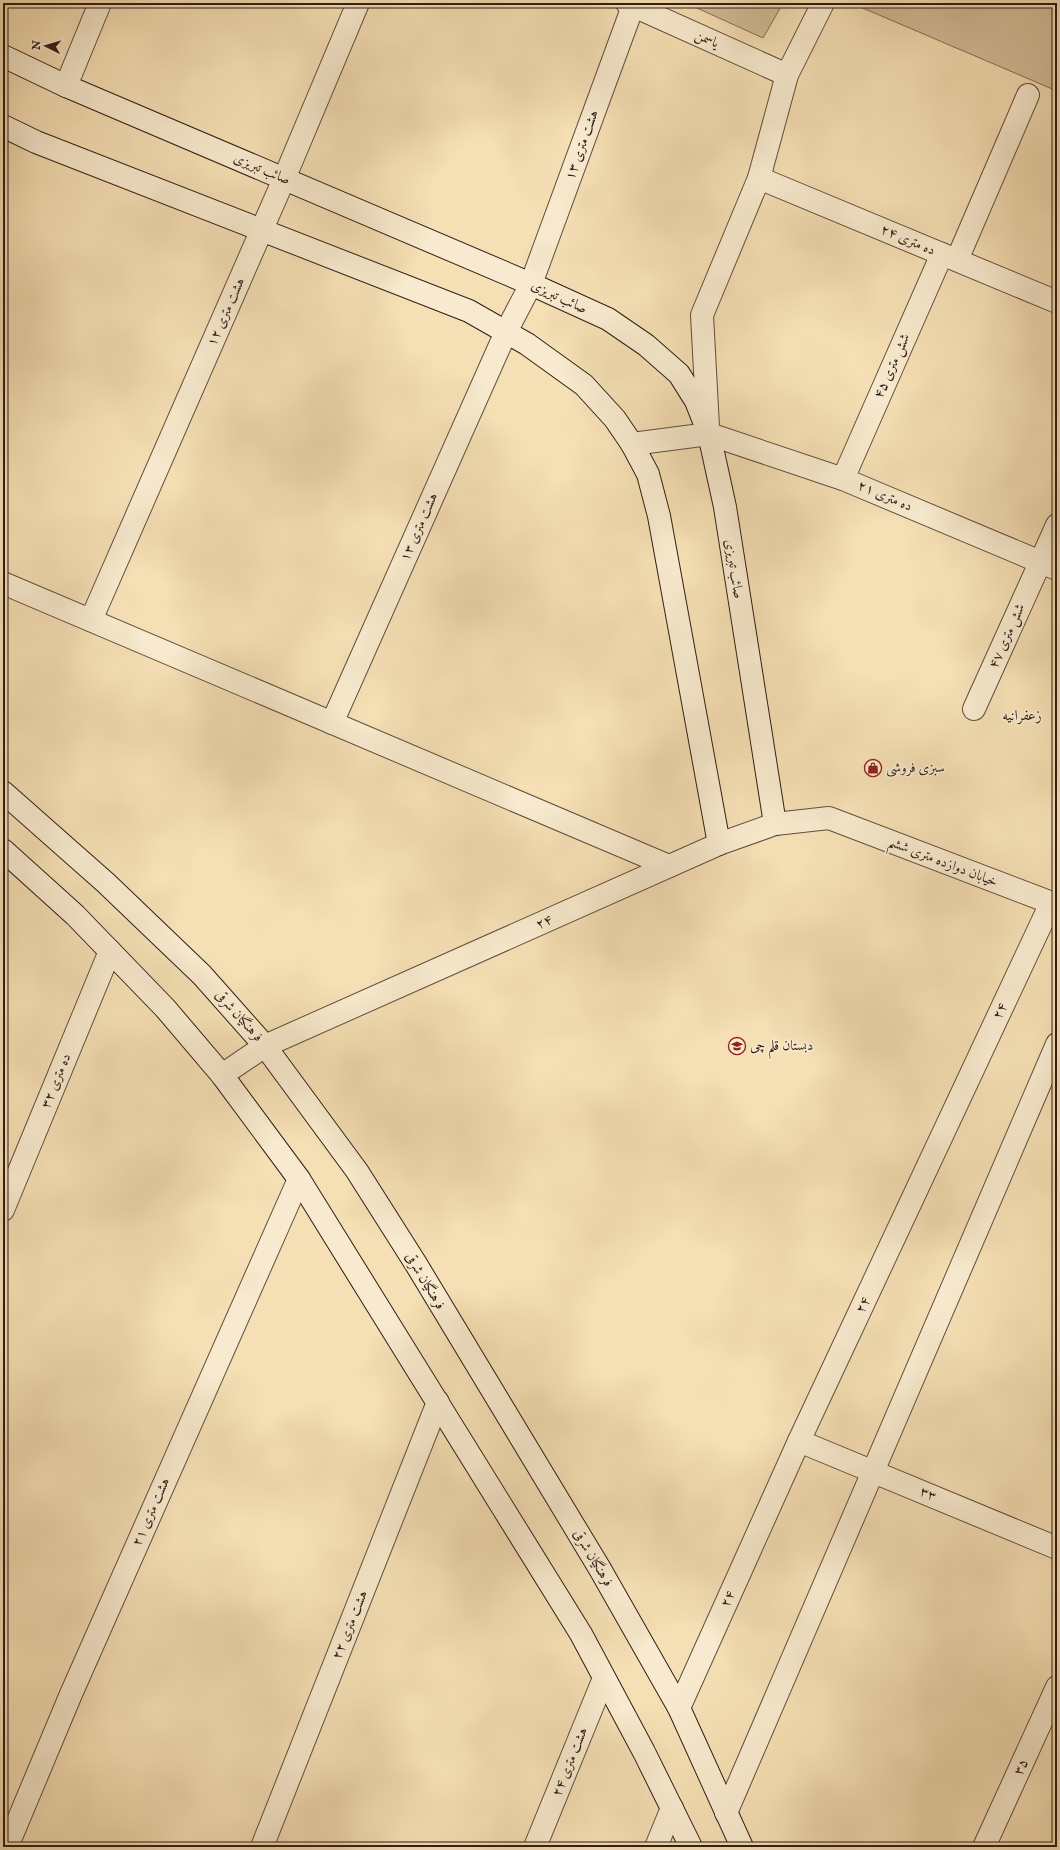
<svg xmlns="http://www.w3.org/2000/svg" width="1060" height="1850" viewBox="0 0 1060 1850" font-family="'IM FELL English',Amiri,serif">
<rect width="100%" height="100%" fill="#f5dfb4"/>
<filter id="stains"><feTurbulence type="fractalNoise" baseFrequency=".005" numOctaves="4"/><feColorMatrix values="0 0 0 0 .2 0 0 0 0 .09 0 0 0 0 .02 0 0 0 .5 -.17"/></filter>
<radialGradient id="worn" r=".72"><stop offset=".6" stop-color="#630" stop-opacity="0"/><stop offset="1" stop-color="#630" stop-opacity=".3"/></radialGradient>
<g fill="#d4be99" stroke="#826e57">
<path d="M686 3H783L763 38Z"/>
<path d="M859 3H1057V91L858 6Z"/>
</g>
<g fill="none" stroke-linecap="round" stroke-linejoin="round">
<g stroke="#614e3d" stroke-width="24">
<g id="street">
<path d="M627 3 787 75"/>
<path d="M66 86 100 3"/>
<path d="M759 178 1057 302"/>
<path d="M957 260 1028 95"/>
<path d="M708 427 702 315 759 178 787 75 823 3"/>
<path d="M632 444 709 434 843 479 1057 569"/>
<path d="M843 479 942 254"/>
<path d="M3 583 669 866"/>
<path d="M91 620 284 179 358 3"/>
<path d="M974 709 1057 525"/>
<path d="M332 723 506 332 531 284 633 6"/>
<path d="M222 1075 265 1046 719 844 775 824 829 818 1057 905"/>
<path d="M3 1210 110 951"/>
<path d="M799 1441 1057 1548"/>
<path d="M679 1708 799 1441 1051 903"/>
<path d="M726 1813 1057 1044"/>
<path d="M7 1847 71 1694 299 1179"/>
<path d="M262 1847 438 1402"/>
<path d="M535 1847 604 1678"/>
<path d="M656 1847 672 1808"/>
<path d="M984 1847 1057 1687"/>
</g>
</g>
<g stroke="#301d15" stroke-width="24">
<g id="secondary">
<path d="M3 56 66 86 531 284 608 319 646 345 679 374 696 401 709 434 725 507 775 824"/>
<path d="M3 126 36 142 469 311 527 344 584 385 615 419 632 444 648 474 659 516 719 844"/>
<path d="M3 792 106 883 202 975 265 1046 357 1171 416 1264 600 1569 679 1708 742 1847"/>
<path d="M3 850 75 915 165 1008 222 1075 299 1179 581 1634 644 1752 691 1847"/>
</g>
</g>
<use href="#street" stroke="#f8eace" stroke-width="22"/>
<use href="#secondary" stroke="#f8eace" stroke-width="22"/>
</g>
<defs>
<g id="shop-ring" transform="scale(0.9)"><circle r="9.5" fill="#f8eace" stroke="#8f2418" stroke-width="1.5"/><path d="M-5-2.5h2.3a2.7 3.5 0 0 1 5.4 0H5L5.5 6h-11ZM-1.5-2.5h3a1.5 2.3 0 0 0-3 0Z" fill="#8f2418"/></g>
<g id="school-ring" transform="scale(0.9)"><circle r="9.5" fill="#f8eace" stroke="#8f2418" stroke-width="1.5"/><path d="M0-5L7-2L0 1L-7-2ZM-4 1L0 2.5L4 1V4Q0 6-4 4Z" fill="#8f2418"/></g>
</defs>
<g fill-rule="evenodd">
<use href="#shop-ring" x="873" y="768"/>
<use href="#school-ring" x="737" y="1046"/>
</g>
<g text-anchor="middle" dominant-baseline="central" stroke-width="3.5" stroke-linejoin="round" paint-order="stroke">
<g font-size="14" fill="#301d15" stroke="#f8eace">
<text transform="translate(707 39) rotate(24)">یاسمن</text>
<text transform="translate(582 145) rotate(-70)">هشت متری ۱۳</text>
<text transform="translate(262 169) rotate(23)">صائب تبریزی</text>
<text transform="translate(908 240) rotate(23)">ده متری ۲۴</text>
<text transform="translate(559 297) rotate(25)">صائب تبریزی</text>
<text transform="translate(226 312) rotate(-66)">هشت متری ۱۲</text>
<text transform="translate(892 366) rotate(-66)">شش متری ۴۵</text>
<text transform="translate(885 496) rotate(23)">ده متری ۲۱</text>
<text transform="translate(419 527) rotate(-66)">هشت متری ۱۳</text>
<text transform="translate(734 569) rotate(81)">صائب تبریزی</text>
<text transform="translate(1007 636) rotate(-66)">شش متری ۴۷</text>
<text transform="translate(943 862) rotate(21)">خیابان دوازده متری ششم</text>
<text transform="translate(544 922) rotate(-24)">۲۴</text>
<text transform="translate(1000 1011) rotate(-65)">۲۴</text>
<text transform="translate(239 1016) rotate(48)">فرهنگیان شرقی</text>
<text transform="translate(56 1081) rotate(-68)">ده متری ۳۲</text>
<text transform="translate(425 1281) rotate(59)">فرهنگیان شرقی</text>
<text transform="translate(863 1305) rotate(-65)">۲۴</text>
<text transform="translate(928 1494) rotate(23)">۳۳</text>
<text transform="translate(151 1512) rotate(-66)">هشت متری ۲۱</text>
<text transform="translate(593 1558) rotate(59)">فرهنگیان شرقی</text>
<text transform="translate(728 1599) rotate(-66)">۲۴</text>
<text transform="translate(350 1625) rotate(-68)">هشت متری ۲۲</text>
<text transform="translate(570 1762) rotate(-68)">هشت متری ۲۴</text>
<text transform="translate(1021 1767) rotate(-65)">۳۵</text>
</g>
<g font-size="14" fill="#301d15" stroke="#f8eace" text-anchor="start">
<text x="886" y="768">سبزی فروشی</text>
<text x="750" y="1046">دبستان قلم چی</text>
</g>
<g font-size="15" fill="#301d15" stroke="#f8eace">
<text x="1022" y="715">زعفرانیه</text>
</g>
</g>
<rect width="1060" height="1850" fill="none" stroke="#f5dfb4" stroke-width="16"/>
<rect x="4" y="4" width="1052" height="1842" fill="none" stroke="#301d15" stroke-width="2"/>
<rect x="8" y="8" width="1044" height="1834" fill="none" stroke="#301d15"/>
<g transform="translate(46 46) rotate(275)" stroke="#f8eace" stroke-width="3" paint-order="stroke">
<path d="M0-3L7 15L0 10L-7 15Z" fill="#301d15"/>
<text y="-6" font-size="11" font-weight="bold" text-anchor="middle" fill="#301d15">N</text>
</g>
<rect width="100%" height="100%" filter="url(#stains)"/>
<rect width="100%" height="100%" fill="url(#worn)"/>
</svg>
